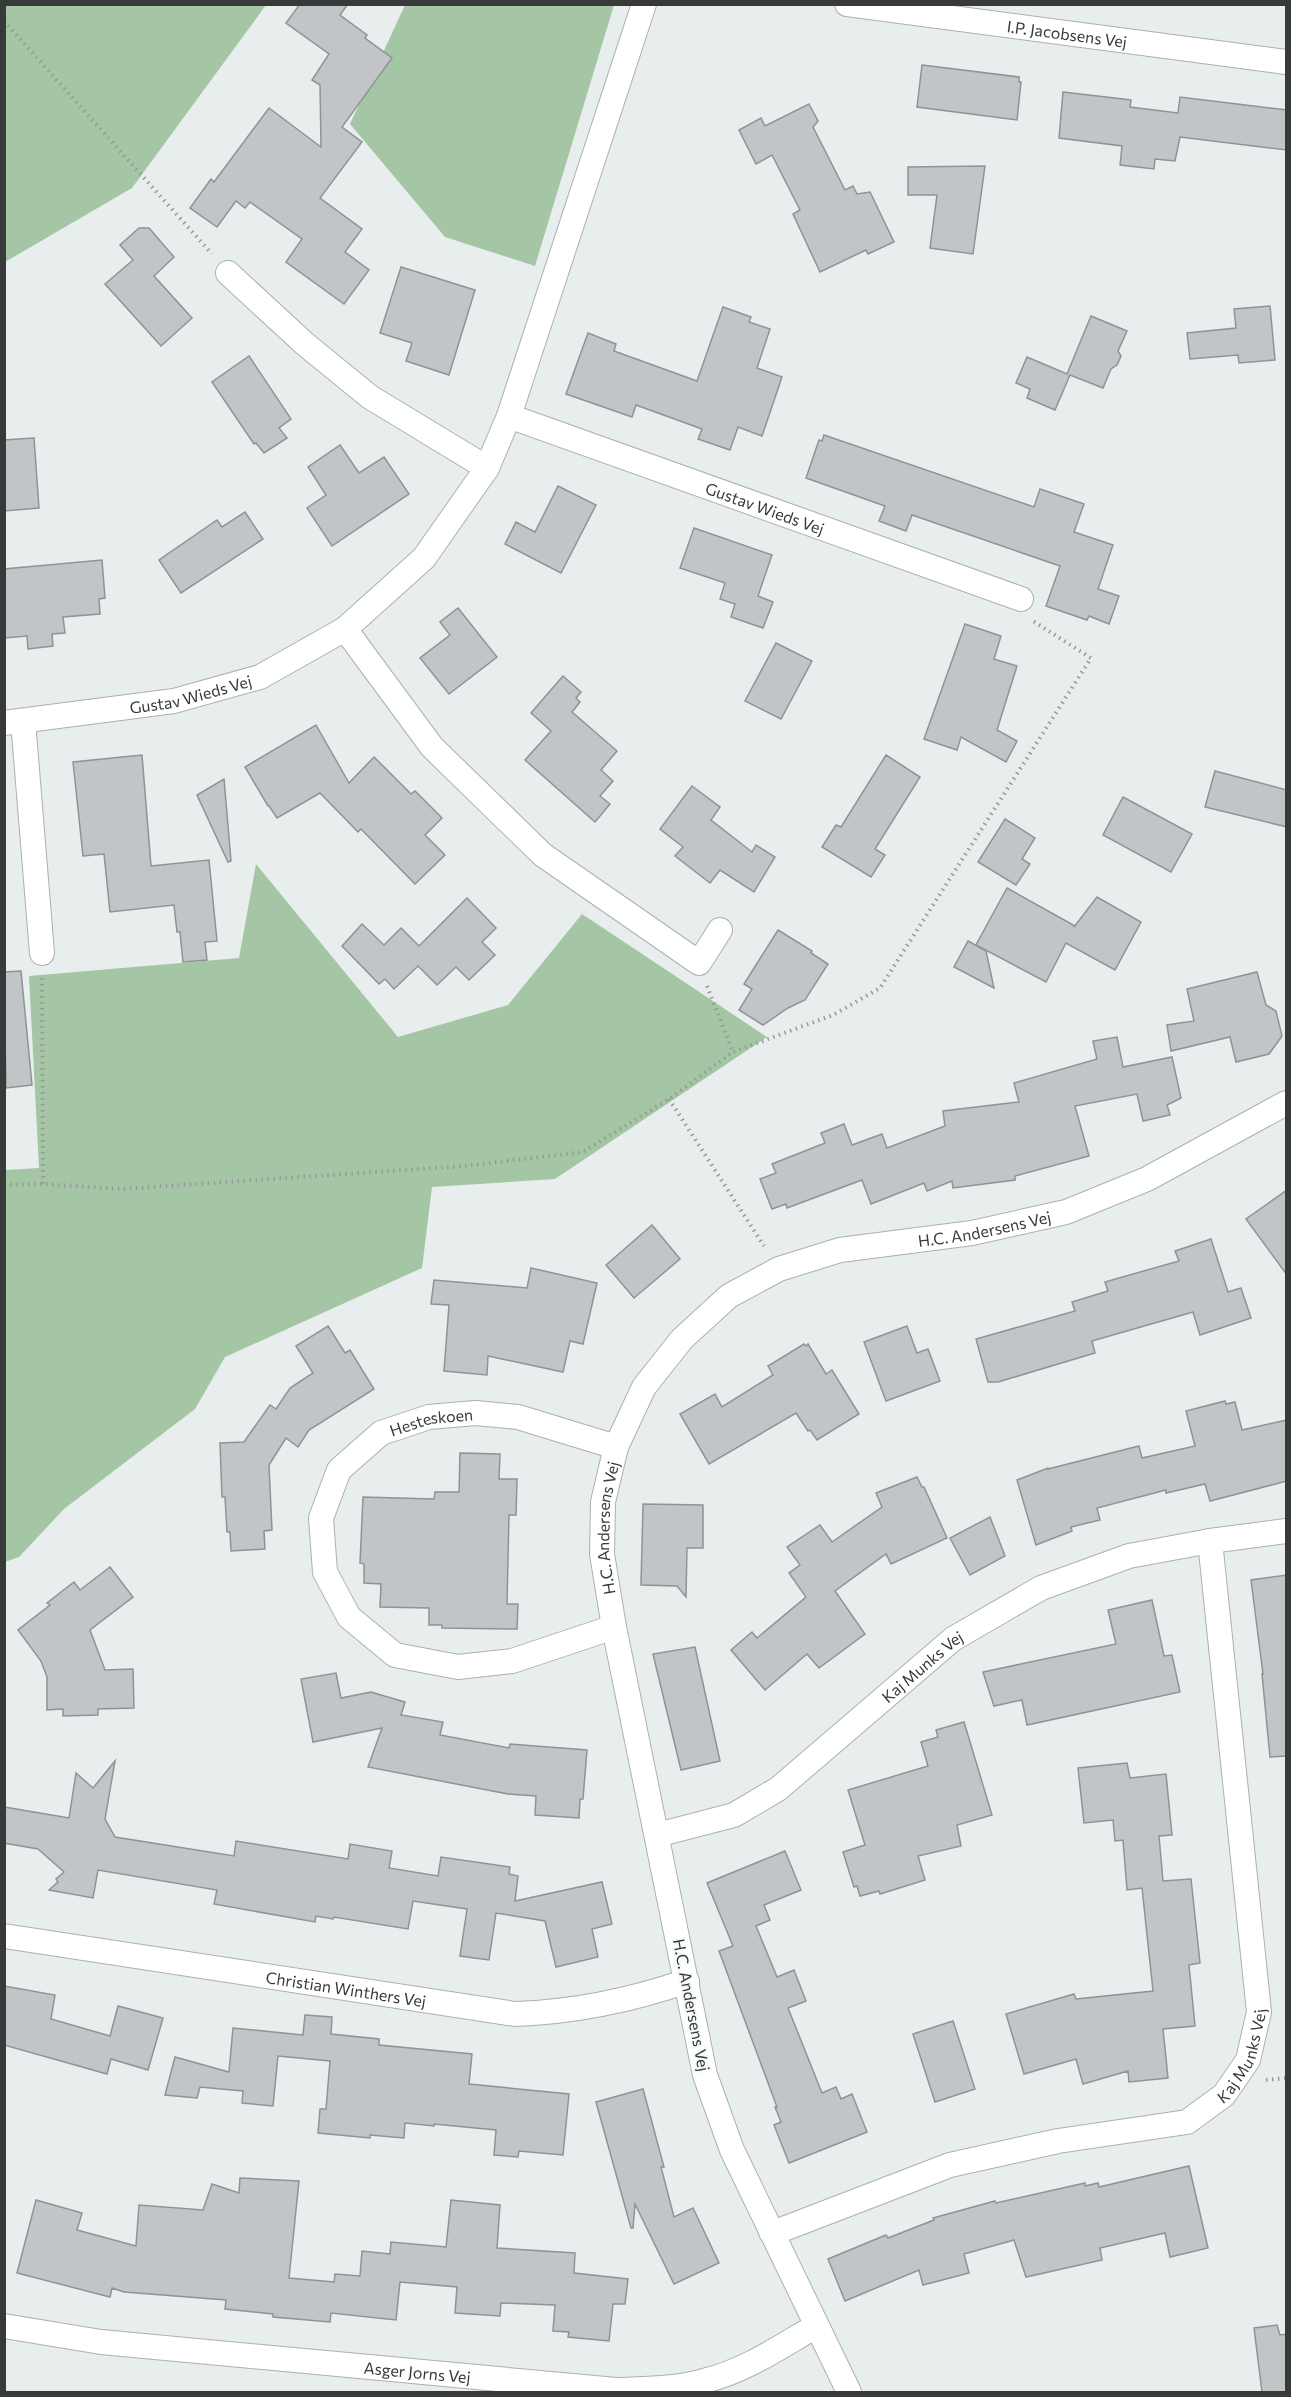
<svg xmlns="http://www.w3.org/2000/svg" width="1291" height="2397" viewBox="0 0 1291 2397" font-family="Commissioner,sans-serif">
<rect width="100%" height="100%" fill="#e8eded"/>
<g fill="#a5c6a4">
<path d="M5 4H266V5L132 188 5 262Z"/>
<path d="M405 5H614L535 266 445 237 350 124Z"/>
<path d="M256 864 398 1037 508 1005 582 914 767 1037 555 1179 432 1187 422 1268 225 1357 195 1409 64 1509 19 1557 5 1562V1170L39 1168 29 976 239 958Z"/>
</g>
<g fill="#c1c5c7" stroke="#8f9394" stroke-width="1.5">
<path d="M300 4H348L340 15 367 35 365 38 392 58 342 127 362 142 320 198 362 229 345 252 369 270 344 304 286 262 302 239 250 202 245 208 236 201 217 227 190 208 211 179 214 182 269 108 321 147 320 85 312 80 329 54 286 23Z"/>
<path d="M922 65 1019 77V82H1021L1017 120 917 107Z"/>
<path d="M1063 92 1131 100 1130 107 1178 113 1180 97 1287 110V150L1180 137 1175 161 1155 159 1154 169 1120 165 1122 146 1059 138Z"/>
<path d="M809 104 818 121 813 127 845 190 853 186 857 194 870 192 894 242 868 254 866 250 820 272 793 214 800 210 772 155 756 164 739 130 761 118 765 126Z"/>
<path d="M985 166 973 254 930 248 937 195H908V167Z"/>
<path d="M139 228H149L174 257 154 276 192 318 161 346 105 284 133 260 120 245Z"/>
<path d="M401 267 475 290 449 375 406 361 412 343 380 333Z"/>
<path d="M1270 306 1275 360 1239 363 1238 355 1190 359 1187 333 1236 328 1234 309Z"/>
<path d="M723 307 751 317 749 322 770 329 757 368 782 377 762 436 738 427 730 450 698 439 702 429 636 405 632 417 566 394 588 333 616 344 614 351 697 381Z"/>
<path d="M1091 316 1127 331 1118 351 1121 356 1117 365 1111 369 1103 388 1070 375 1055 410 1027 398 1030 389 1016 383 1027 357 1067 374Z"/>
<path d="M249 356 291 419 279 428 287 438 264 453 256 443 254 444 212 382Z"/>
<path d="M824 435 1034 507 1040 489 1084 504 1074 532 1113 545 1098 589 1119 596 1109 624 1089 616 1087 620 1046 606 1060 566 912 515 906 531 879 521 885 506 806 478 819 440 822 441Z"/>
<path d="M34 438 39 508 4 511V440Z"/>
<path d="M340 445 359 473 384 457 409 494 332 546 307 508 326 495 308 467Z"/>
<path d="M558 486 596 505 561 573 505 544 516 522 535 532Z"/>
<path d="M245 512 263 539 181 593 159 560 217 520 222 527Z"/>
<path d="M694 528 772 555 758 596 773 602 763 628 731 617 735 604 720 599 725 583 680 568Z"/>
<path d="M102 560 105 598 99 599 100 614 63 617 65 633 52 634 53 646 28 649 27 636 4 638V569Z"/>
<path d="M458 608 497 657 449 694 420 658 450 635 440 622Z"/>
<path d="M965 624 1001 636 994 659 1017 666 997 730 1017 741 1006 762 961 737 957 750 924 739Z"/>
<path d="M776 643 812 661 781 719 745 701Z"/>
<path d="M563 676 581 692 576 698 580 702 572 712 617 751 601 770 613 781 600 796 610 804 595 822 525 760 551 731 531 713Z"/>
<path d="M316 725 349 783 374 757 411 794 415 791 442 818 425 835 445 855 415 884 361 829 358 832 320 793 277 818 269 806H268L245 767Z"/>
<path d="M142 755 151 866 209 860 217 941 205 942 207 960 183 962 180 932H177L174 905 110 912 104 854 83 856 73 762Z"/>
<path d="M886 755 920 777 875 849 885 855 871 877 822 847 836 825 841 827Z"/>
<path d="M1215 771 1287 790V827L1205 807Z"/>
<path d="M224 779 231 861 228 862 197 795Z"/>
<path d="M692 786 720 807 711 820 752 852 756 845 775 857 754 892 720 870 710 883 675 856 683 847 660 829Z"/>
<path d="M1123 797 1192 834 1171 872 1103 835Z"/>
<path d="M1005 819 1035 838 1022 859 1030 864 1016 885 978 862Z"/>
<path d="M1007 888 1075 926 1074 927 1097 897 1141 922 1115 970 1066 943 1046 982 976 945Z"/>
<path d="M467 898 496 928 482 942 495 955 469 980 456 967 437 985 418 966 394 989 385 979 379 984 342 946 362 924 384 945 401 928 419 946Z"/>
<path d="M778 930 812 951 811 953 828 964 805 1000 788 1008 763 1025 739 1010 752 989 744 984Z"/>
<path d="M968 941 986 951 994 988 954 967Z"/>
<path d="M21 971 32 1085 6 1088 4 972Z"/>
<path d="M1257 972 1266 1005 1276 1011 1282 1036 1269 1054 1236 1062 1230 1037 1171 1051 1167 1025 1194 1021 1187 989Z"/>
<path d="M1117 1037 1123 1067 1172 1057 1181 1098 1167 1105 1170 1115 1143 1121 1137 1094 1075 1106 1089 1156 1015 1176V1180L953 1188 952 1181 927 1191 924 1183 871 1204 862 1180 787 1208 786 1204 772 1209 760 1179 776 1173 772 1164 825 1143 821 1133 844 1124 852 1145 882 1134 887 1148 945 1126 943 1111 1019 1102 1014 1083 1097 1059 1093 1041Z"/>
<path d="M1287 1190V1275L1246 1219Z"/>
<path d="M652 1225 680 1259 634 1298 606 1265Z"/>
<path d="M1211 1239 1228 1292 1241 1288 1251 1318 1200 1335 1193 1312 1092 1341 1095 1353 998 1382H988L976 1339 1075 1311 1072 1302 1108 1291 1105 1282 1179 1261 1175 1251Z"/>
<path d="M531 1268 597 1283 583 1344 570 1341 563 1372 488 1356 487 1375 444 1371 449 1305 431 1304 434 1280 527 1288Z"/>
<path d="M328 1326 345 1353 350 1350 374 1389 309 1430 298 1447 286 1438 269 1465 272 1530 264 1531 265 1549 231 1551 230 1532H227L225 1497H222L220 1443 244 1442 270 1405 276 1409 290 1388 313 1373 296 1346Z"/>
<path d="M907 1326 917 1353 928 1349 940 1381 886 1401 864 1342Z"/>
<path d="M804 1344 806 1346 808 1344 826 1374 832 1370 859 1414 817 1440 810 1430 808 1431 796 1413 709 1464 680 1414 715 1394 722 1407 773 1375 768 1366Z"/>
<path d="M1225 1401 1226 1404 1235 1402 1242 1430 1287 1420V1481L1210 1501 1205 1484 1166 1493V1490L1097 1508 1100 1520 1071 1527 1072 1531 1036 1545 1017 1480 1048 1468V1469L1139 1446 1142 1458 1195 1446 1186 1411Z"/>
<path d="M460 1453 500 1454 499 1479H517L516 1515H509L507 1604H518L517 1629 442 1628V1625H429V1608L380 1607 381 1584 364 1583V1564L360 1563 363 1497 434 1499 435 1492H459Z"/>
<path d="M917 1477 922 1487H924L947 1538 891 1564 886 1554 835 1591 865 1634 819 1668 807 1654 765 1690 731 1650 752 1632 757 1638 806 1597 789 1573 800 1565 787 1547 820 1525 832 1542 882 1507 876 1493Z"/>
<path d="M643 1504 703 1505V1548H687L686 1597 677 1586 641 1585Z"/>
<path d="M990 1517 1005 1556 970 1575 950 1538Z"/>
<path d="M110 1567 133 1597 90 1630 105 1670 133 1669 134 1708 98 1709V1715L63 1716V1709L47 1710V1677L41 1661 18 1630 50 1605 47 1603 74 1582 80 1590Z"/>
<path d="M1287 1575V1756L1270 1757 1262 1674H1263L1251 1580Z"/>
<path d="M1152 1600 1164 1656 1172 1655 1180 1692 1027 1725 1022 1700 994 1706 983 1672 1116 1644 1108 1610Z"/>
<path d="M695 1647 720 1761 681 1770 653 1654Z"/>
<path d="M336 1673 341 1698 371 1692 405 1702 401 1715 443 1722 440 1735 509 1748 510 1744 587 1750 583 1799H580L579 1818 535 1815 536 1796 508 1794 368 1767 382 1728 313 1742 301 1679Z"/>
<path d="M964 1722 992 1815 957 1825 961 1846 918 1856 925 1880 880 1894 879 1891 860 1896 857 1886 854 1887 843 1852 865 1845 848 1790 928 1766 921 1742 938 1737 936 1730Z"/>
<path d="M115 1761 105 1819 115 1837 234 1856 236 1841 348 1859 350 1844 392 1851 389 1868 438 1876 441 1857 510 1867 509 1874 518 1876 515 1901 602 1882 612 1924 592 1929 598 1957 556 1967 545 1921 496 1913 489 1960 460 1956 467 1909 413 1901 408 1929 334 1917 333 1919 316 1916 315 1922 214 1904 217 1890 98 1870 93 1898 49 1890 58 1882 56 1879 64 1872 38 1849 4 1843V1807L69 1818 76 1773 93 1788Z"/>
<path d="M1127 1763 1130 1778 1166 1774 1172 1835 1159 1836 1163 1881 1191 1879 1200 1963 1189 1965 1195 2026 1163 2029 1168 2078 1129 2082 1128 2071 1083 2084 1076 2059 1024 2074 1006 2014 1074 1994 1076 1999 1153 1991 1142 1888 1127 1890 1123 1840 1115 1841 1113 1820 1084 1823 1078 1768Z"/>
<path d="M785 1851 801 1890 764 1905 770 1920 756 1926 777 1977 794 1970 806 2001 788 2008 822 2093 836 2087 841 2099 852 2094 867 2132 789 2163 774 2125 781 2122 775 2107H777L719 1951 733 1946 707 1883Z"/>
<path d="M4 1986 55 1995 51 2019 110 2036 118 2006 163 2018 148 2070 111 2059 107 2074 4 2045Z"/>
<path d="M305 2015 332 2017 331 2034 379 2039V2045L472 2054 469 2084 569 2094 563 2155 519 2151 518 2157 494 2155 496 2130 434 2124V2126L405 2123 404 2138 370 2135V2138L318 2133 320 2109H326L330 2061 278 2056 273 2106 242 2103 243 2091 200 2087 197 2098 165 2095 175 2057 229 2072 233 2028 303 2035Z"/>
<path d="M953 2021 975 2089 935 2102 913 2034Z"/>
<path d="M643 2089 664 2167H661L674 2217 693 2208 719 2263 674 2284 635 2204 633 2228H631L596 2102Z"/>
<path d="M1189 2166 1208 2248 1170 2257 1165 2233 1100 2248 1102 2260 1026 2277 1014 2240 964 2254 969 2273 923 2285 919 2270 845 2301 828 2259 886 2235 888 2238 934 2220 933 2218 995 2201 996 2203 1085 2183V2186L1098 2183 1099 2187Z"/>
<path d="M240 2178 299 2181 289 2278 334 2282 335 2274 360 2276 362 2251 390 2254 391 2242 446 2247 451 2200 500 2205 497 2248 575 2253 574 2273 628 2279 625 2304H613L609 2341 568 2337 569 2332 553 2331 555 2305 501 2303 500 2316 455 2313 457 2287 400 2282 396 2320 331 2313 330 2322 273 2317V2314L225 2309 226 2300 124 2292 112 2288 110 2297 17 2273 36 2200 82 2213 77 2230 136 2246 139 2205 203 2210 212 2184 239 2193Z"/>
<path d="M1277 2325 1280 2335 1287 2334V2392H1262L1254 2328Z"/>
</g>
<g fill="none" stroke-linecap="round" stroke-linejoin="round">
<g stroke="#acb0b0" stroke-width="26">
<g id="minor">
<path id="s1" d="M847 4 1286 62"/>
<path d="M228 273 305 344 370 397 487 468"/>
<path id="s2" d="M509 416 1021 599"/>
<path d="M345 629 432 747 543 855 699 963 720 930"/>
<path d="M23 721 42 953"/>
<path id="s3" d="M4 723 174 701 260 677 345 629 424 558 487 468 509 416 644 4"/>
<path id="s4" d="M614 1627 512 1661 458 1667 395 1655 349 1617 325 1572 321 1518 339 1470 381 1433 429 1417 475 1413 518 1417 616 1447"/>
<path id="s5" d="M657 1835 734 1815 778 1789 953 1639 1041 1588 1129 1556 1210 1541 1286 1531"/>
<path id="s6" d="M4 1936 515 2014C573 2012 632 2000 687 1981"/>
<path id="s7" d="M771 2232 781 2230 950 2165 1058 2141 1187 2122 1224 2095 1248 2060 1259 2012 1210 1541"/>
<path id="s8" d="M4 2326 101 2342 616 2390C645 2389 675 2389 704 2381 745 2371 780 2347 816 2326"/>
<path id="s9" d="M849 2392 732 2150 705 2075 614 1627 602 1554 603 1502 616 1447 644 1387 682 1339 729 1296 779 1269 840 1250 972 1233 1066 1212 1147 1179 1286 1103"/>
</g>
</g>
<g stroke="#969a9a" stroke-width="4" stroke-dasharray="1.5 4.5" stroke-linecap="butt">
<path d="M4 21 212 254"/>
<path d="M42 978 43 1184"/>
<path d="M707 986 733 1052"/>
<path d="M669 1099 764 1246"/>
<path d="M4 1185 43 1184 122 1189 464 1166 583 1152 669 1099 733 1052 833 1015 880 988 1091 658 1033 621"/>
<path d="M1266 2080 1286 2078"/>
</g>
<use href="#minor" stroke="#fff" stroke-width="24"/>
</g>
<g text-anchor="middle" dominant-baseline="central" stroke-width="4.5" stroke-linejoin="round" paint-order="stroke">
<g font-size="16" fill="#383a3a" stroke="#f6fafa">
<text stroke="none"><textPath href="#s1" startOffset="222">I.P. Jacobsens Vej</textPath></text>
<text stroke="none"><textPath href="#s2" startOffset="272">Gustav Wieds Vej</textPath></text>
<text stroke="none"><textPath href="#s3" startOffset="189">Gustav Wieds Vej</textPath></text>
<text stroke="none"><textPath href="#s9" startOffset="1446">H.C. Andersens Vej</textPath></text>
<text stroke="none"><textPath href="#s4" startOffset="550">Hesteskoen</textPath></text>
<text stroke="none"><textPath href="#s9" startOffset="906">H.C. Andersens Vej</textPath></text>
<text stroke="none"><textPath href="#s5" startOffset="320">Kaj Munks Vej</textPath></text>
<text stroke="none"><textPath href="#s6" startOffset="346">Christian Winthers Vej</textPath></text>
<text transform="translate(692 2005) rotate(79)">H.C. Andersens Vej</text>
<text stroke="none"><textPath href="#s7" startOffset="522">Kaj Munks Vej</textPath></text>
<text stroke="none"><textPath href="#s8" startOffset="416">Asger Jorns Vej</textPath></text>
</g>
</g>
<rect width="1291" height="2397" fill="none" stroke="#383a3a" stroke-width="12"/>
</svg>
